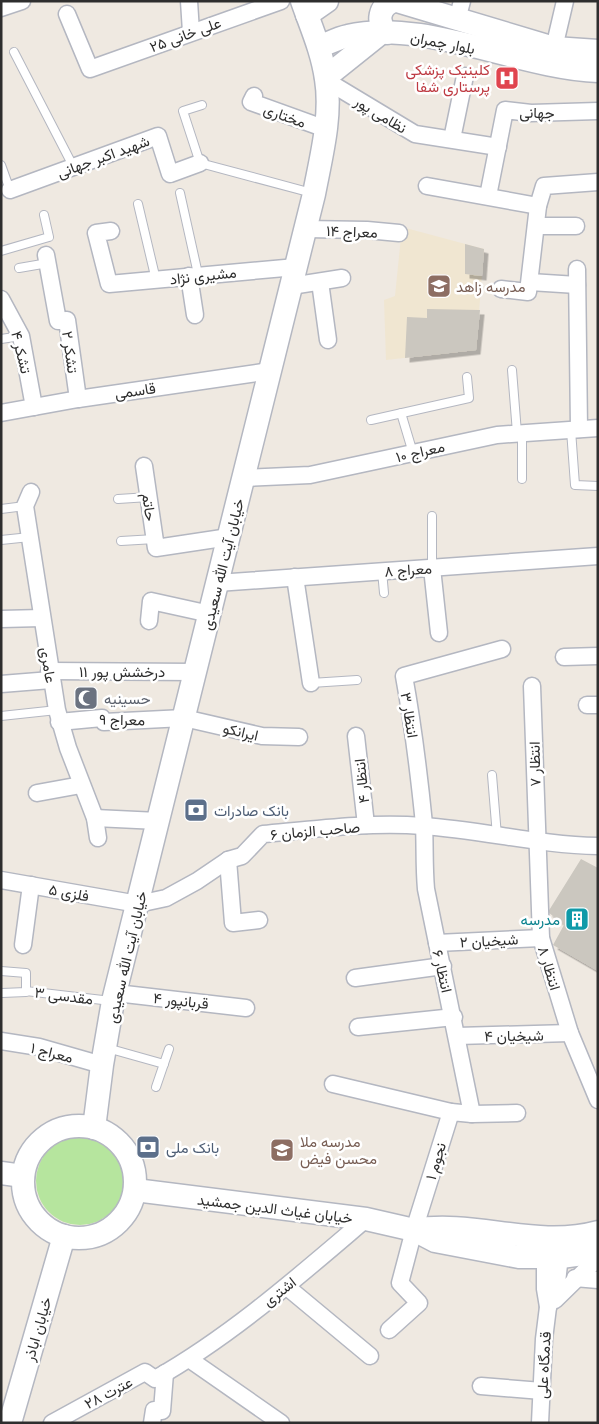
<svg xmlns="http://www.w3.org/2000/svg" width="599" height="1424" viewBox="0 0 599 1424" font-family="'Noto Sans',Vazirmatn,sans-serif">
<defs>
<filter id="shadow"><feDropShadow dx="4.5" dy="4.5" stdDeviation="0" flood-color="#0004"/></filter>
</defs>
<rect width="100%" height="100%" fill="#efe9e1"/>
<path fill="#f0e6d1" d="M402 227 484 249 476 350 386 360 384 300 395 296Z"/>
<circle fill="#b6e59e" cx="80" cy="1181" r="44"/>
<g fill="#cbc7bf" filter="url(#shadow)">
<path d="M465 244 484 249 482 276 465 274Z"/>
<path d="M427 309 480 310 476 350 405 358 407 317 427 318Z"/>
<path d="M581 859 598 868V971L553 945 564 925 548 912Z"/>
</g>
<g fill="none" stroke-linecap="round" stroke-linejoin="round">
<g stroke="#b4b7c1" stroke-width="10">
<g id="lane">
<path d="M14 52 73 166"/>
<path d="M202 105 183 111 200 163 312 193"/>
<path d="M1 165 10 190"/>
<path d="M180 193 198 274"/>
<path d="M138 204 156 280"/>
<path d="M1 251 49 237 44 215"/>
<path d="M19 268 48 263"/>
<path d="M1 339 21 336"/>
<path d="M512 370 517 433"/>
<path d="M401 413 413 453"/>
<path d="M371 420 469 398 467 377"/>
<path d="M571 430 575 485 598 486"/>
<path d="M522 432V479"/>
<path d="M118 499 149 497"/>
<path d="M1 509 25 506"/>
<path d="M1 540 30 537"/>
<path d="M121 541 155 539"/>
<path d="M432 568V516"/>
<path d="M382 571 384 593"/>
<path d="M311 683 357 680"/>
<path d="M1 716 57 710"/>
<path d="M492 775 497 836"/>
<path d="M1 971 26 973V991L111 1001"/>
<path d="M2 993 26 992V991"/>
<path d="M107 1048 164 1064"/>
<path d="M156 1087 169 1049"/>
</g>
</g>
<g stroke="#b4b7c1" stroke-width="19">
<g id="street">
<path d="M189 1 191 32"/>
<path d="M1 8 22 1"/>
<path d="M67 14 90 69 281 1"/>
<path d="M457 20 462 1"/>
<path d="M554 48 565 1"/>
<path d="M327 81 415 134 498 147"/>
<path d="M254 96 251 102 326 129"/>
<path d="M452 139 465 76"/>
<path d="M427 186 538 206"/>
<path d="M10 190 158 136 170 174 200 163"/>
<path d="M488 196 505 110 531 113 598 111"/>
<path d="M536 226H576"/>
<path d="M305 229 367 230 399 233"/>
<path d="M111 231 96 233 109 284 296 267"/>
<path d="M46 255 58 321 67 320 78 399"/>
<path d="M577 269 579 429"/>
<path d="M189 276 195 315"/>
<path d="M320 282 328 340"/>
<path d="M530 282 577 285"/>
<path d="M291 286 342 278"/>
<path d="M501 289 528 292 538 206 544 186 598 182"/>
<path d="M1 299 21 336 34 407"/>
<path d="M1 413 78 399 270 371"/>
<path d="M144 466 156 548 229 537"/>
<path d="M243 478 310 475 497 435 598 428"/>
<path d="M31 492 25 506 57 710 68 748 95 818 98 838"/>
<path d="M432 568 439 633"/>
<path d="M295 577 311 683"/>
<path d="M217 583 598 556"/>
<path d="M1 619 42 618"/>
<path d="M149 621 151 601 210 614"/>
<path d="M564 657 598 656"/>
<path d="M49 671 195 672"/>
<path d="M1 684 51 680"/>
<path d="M532 686 541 938 570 1033 598 1100"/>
<path d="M587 705H598"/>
<path d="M59 722 102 718 104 722 184 718 262 736 299 737"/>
<path d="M356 736 366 825"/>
<path d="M37 793 81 785"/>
<path d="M95 818 158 821"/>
<path d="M228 860 233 923 259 920"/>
<path d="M1 880 138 904 166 898 197 881 228 860 242 856 263 834C316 829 370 822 423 826 482 830 539 845 598 846"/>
<path d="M437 943 541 938"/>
<path d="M23 945 31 885"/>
<path d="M355 978 443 966"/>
<path d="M116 993 246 1008"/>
<path d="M358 1027 454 1017"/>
<path d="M457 1036 570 1033"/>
<path d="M1 1041 39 1047 102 1065"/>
<path d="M333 1084 451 1112"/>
<path d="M472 1114 426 889C424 867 425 845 424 824 419 774 413 725 404 676L502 649"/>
<path d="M575 1278 598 1280"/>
<path d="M287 1287 370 1356"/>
<path d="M555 1300 598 1258"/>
<path d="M548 1307 556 1291 561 1247"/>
<path d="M389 1330 419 1303 400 1283 414 1230 451 1112 472 1114 517 1113"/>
<path d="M189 1359 281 1423"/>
<path d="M481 1386 542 1391"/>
<path d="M52 1423 145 1372 155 1379C231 1336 299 1276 366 1219"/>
<path d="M152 1423 154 1410 162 1411 165 1373"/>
<path d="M540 1423 544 1339 548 1307 545 1289V1246"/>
</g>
</g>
<g stroke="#b4b7c1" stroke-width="25">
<g id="secondary">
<path d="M397 1 554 48 598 51"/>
<path d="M307 15 327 1"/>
<path d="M387 33C376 22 379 6 394 1"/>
<path d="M319 47C329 43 338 38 348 36 422 18 520 68 598 71"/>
<path d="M326 77 381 33"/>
<circle cx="79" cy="1182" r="56"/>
<path d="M94 1128 102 1065 113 1001 314 194C321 157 332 116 326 79 322 51 311 27 302 1"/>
<path d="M1 1173 23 1176"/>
<path d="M135 1190 366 1219 414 1230 435 1241 519 1257H561L598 1252"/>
<path d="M414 1230C475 1220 536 1249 598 1232"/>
<path d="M10 1423 64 1236"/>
</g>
</g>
<use href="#lane" stroke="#fff" stroke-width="8"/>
<use href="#street" stroke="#fff" stroke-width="16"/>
<use href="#secondary" stroke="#fff" stroke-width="22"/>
</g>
<defs>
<g id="hospital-square" transform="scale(1.25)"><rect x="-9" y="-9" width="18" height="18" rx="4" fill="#e0444e" stroke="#fff"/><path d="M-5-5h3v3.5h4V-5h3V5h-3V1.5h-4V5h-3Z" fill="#fff"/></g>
<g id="school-square" transform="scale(1.25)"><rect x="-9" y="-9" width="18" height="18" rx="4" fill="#8d6e63" stroke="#fff"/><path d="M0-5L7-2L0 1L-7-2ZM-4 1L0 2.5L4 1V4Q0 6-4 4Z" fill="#fff"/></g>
<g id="mosque-square" transform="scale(1.25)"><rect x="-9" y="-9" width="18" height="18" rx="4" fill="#6b7280" stroke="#fff"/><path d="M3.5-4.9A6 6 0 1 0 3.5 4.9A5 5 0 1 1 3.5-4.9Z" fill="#fff"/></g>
<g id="bank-square" transform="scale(1.25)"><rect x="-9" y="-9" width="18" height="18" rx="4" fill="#5c6f8a" stroke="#fff"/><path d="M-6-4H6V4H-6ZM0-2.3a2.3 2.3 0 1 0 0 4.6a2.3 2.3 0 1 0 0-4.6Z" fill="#fff"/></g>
<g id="building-square" transform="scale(1.25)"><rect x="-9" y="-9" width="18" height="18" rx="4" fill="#0f9aa8" stroke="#fff"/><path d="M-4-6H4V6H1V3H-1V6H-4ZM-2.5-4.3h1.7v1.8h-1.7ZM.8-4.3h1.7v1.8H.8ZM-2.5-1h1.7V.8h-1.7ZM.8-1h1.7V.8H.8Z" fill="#fff"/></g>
</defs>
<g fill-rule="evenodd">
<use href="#hospital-square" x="507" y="78"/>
<use href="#school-square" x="439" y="286"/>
<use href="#mosque-square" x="86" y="698"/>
<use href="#bank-square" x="196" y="810"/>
<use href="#building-square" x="577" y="919"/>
<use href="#bank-square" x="148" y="1147"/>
<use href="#school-square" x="282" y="1150"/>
</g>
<g text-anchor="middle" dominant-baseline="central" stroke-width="5" stroke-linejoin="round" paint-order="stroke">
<g font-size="15" fill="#2e2e2e" stroke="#fff">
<text transform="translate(185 34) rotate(-20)">علی خانی ۲۵</text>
<text transform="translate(443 42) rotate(11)">بلوار چمران</text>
<text transform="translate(537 112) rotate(1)">جهانی</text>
<text transform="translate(381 114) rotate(31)">نظامی پور</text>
<text transform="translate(285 115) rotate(20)">مختاری</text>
<text transform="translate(103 156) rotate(-20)">شهید اکبر جهانی</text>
<text transform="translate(352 231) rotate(2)">معراج ۱۴</text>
<text transform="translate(203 275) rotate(-6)">مشیری نژاد</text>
<text transform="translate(22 352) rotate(76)">تشکر ۴</text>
<text transform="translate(71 352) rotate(82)">تشکر ۲</text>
<text transform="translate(135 390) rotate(-8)">قاسمی</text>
<text transform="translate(420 451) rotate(-13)">معراج ۱۰</text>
<text transform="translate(150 507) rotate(82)">حاتم</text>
<text transform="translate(222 564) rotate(-76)">خیابان آیت الله سعیدی</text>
<text transform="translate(408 569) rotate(-4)">معراج ۸</text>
<text transform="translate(49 665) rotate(81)">عامری</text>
<text x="122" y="671">درخشش پور ۱۱</text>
<text transform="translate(410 715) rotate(81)">انتظار ۳</text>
<text transform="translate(122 719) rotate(1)">معراج ۹</text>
<text transform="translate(241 731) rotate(13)">ایرانکو</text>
<text transform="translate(534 764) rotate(-91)">انتظار ۷</text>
<text transform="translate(361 781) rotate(-96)">انتظار ۴</text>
<text transform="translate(315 830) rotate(-5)">صاحب الزمان ۶</text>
<text transform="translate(69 892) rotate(10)">فلزی ۵</text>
<text transform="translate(489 940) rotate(-3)">شیخیان ۲</text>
<text transform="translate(126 957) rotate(-77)">خیابان آیت الله سعیدی</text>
<text transform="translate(550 968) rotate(73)">انتظار ۸</text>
<text transform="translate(443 971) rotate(77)">انتظار ۶</text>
<text transform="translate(64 995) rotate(7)">مقدسی ۳</text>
<text transform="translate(181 1000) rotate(6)">قربانپور ۴</text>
<text transform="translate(514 1035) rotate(-1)">شیخیان ۴</text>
<text transform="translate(52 1052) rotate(14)">معراج ۱</text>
<text transform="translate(435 1161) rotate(-73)">نجوم ۱</text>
<text transform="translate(275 1208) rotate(7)">خیابان غیاث الدین جمشید</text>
<text transform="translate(279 1291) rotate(-38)">اشتری</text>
<text transform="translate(37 1329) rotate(-74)">خیابان اباذر</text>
<text transform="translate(543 1365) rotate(-87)">قدمگاه علی</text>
<text transform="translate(108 1392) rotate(-28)">عترت ۲۸</text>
</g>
<g font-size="15" fill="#be3a42" stroke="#fff" text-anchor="end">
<text x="490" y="69">کلینیک پزشکی<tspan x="490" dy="17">پرستاری شفا</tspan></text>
</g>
<g font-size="15" fill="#785e54" stroke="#fff" text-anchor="start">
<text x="456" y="286">مدرسه زاهد</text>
<text x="300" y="1141">مدرسه ملا<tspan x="300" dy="17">محسن فیض</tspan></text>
</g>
<g font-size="15" fill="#5b616d" stroke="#fff" text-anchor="start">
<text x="104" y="698">حسینیه</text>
</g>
<g font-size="15" fill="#4e5e75" stroke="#fff" text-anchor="start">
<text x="214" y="810">بانک صادرات</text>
<text x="166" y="1147">بانک ملی</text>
</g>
<g font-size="15" fill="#0d838f" stroke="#fff" text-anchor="end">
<text x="560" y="919">مدرسه</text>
</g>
</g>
<rect width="599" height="1424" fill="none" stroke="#2e2e2e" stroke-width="5"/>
</svg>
